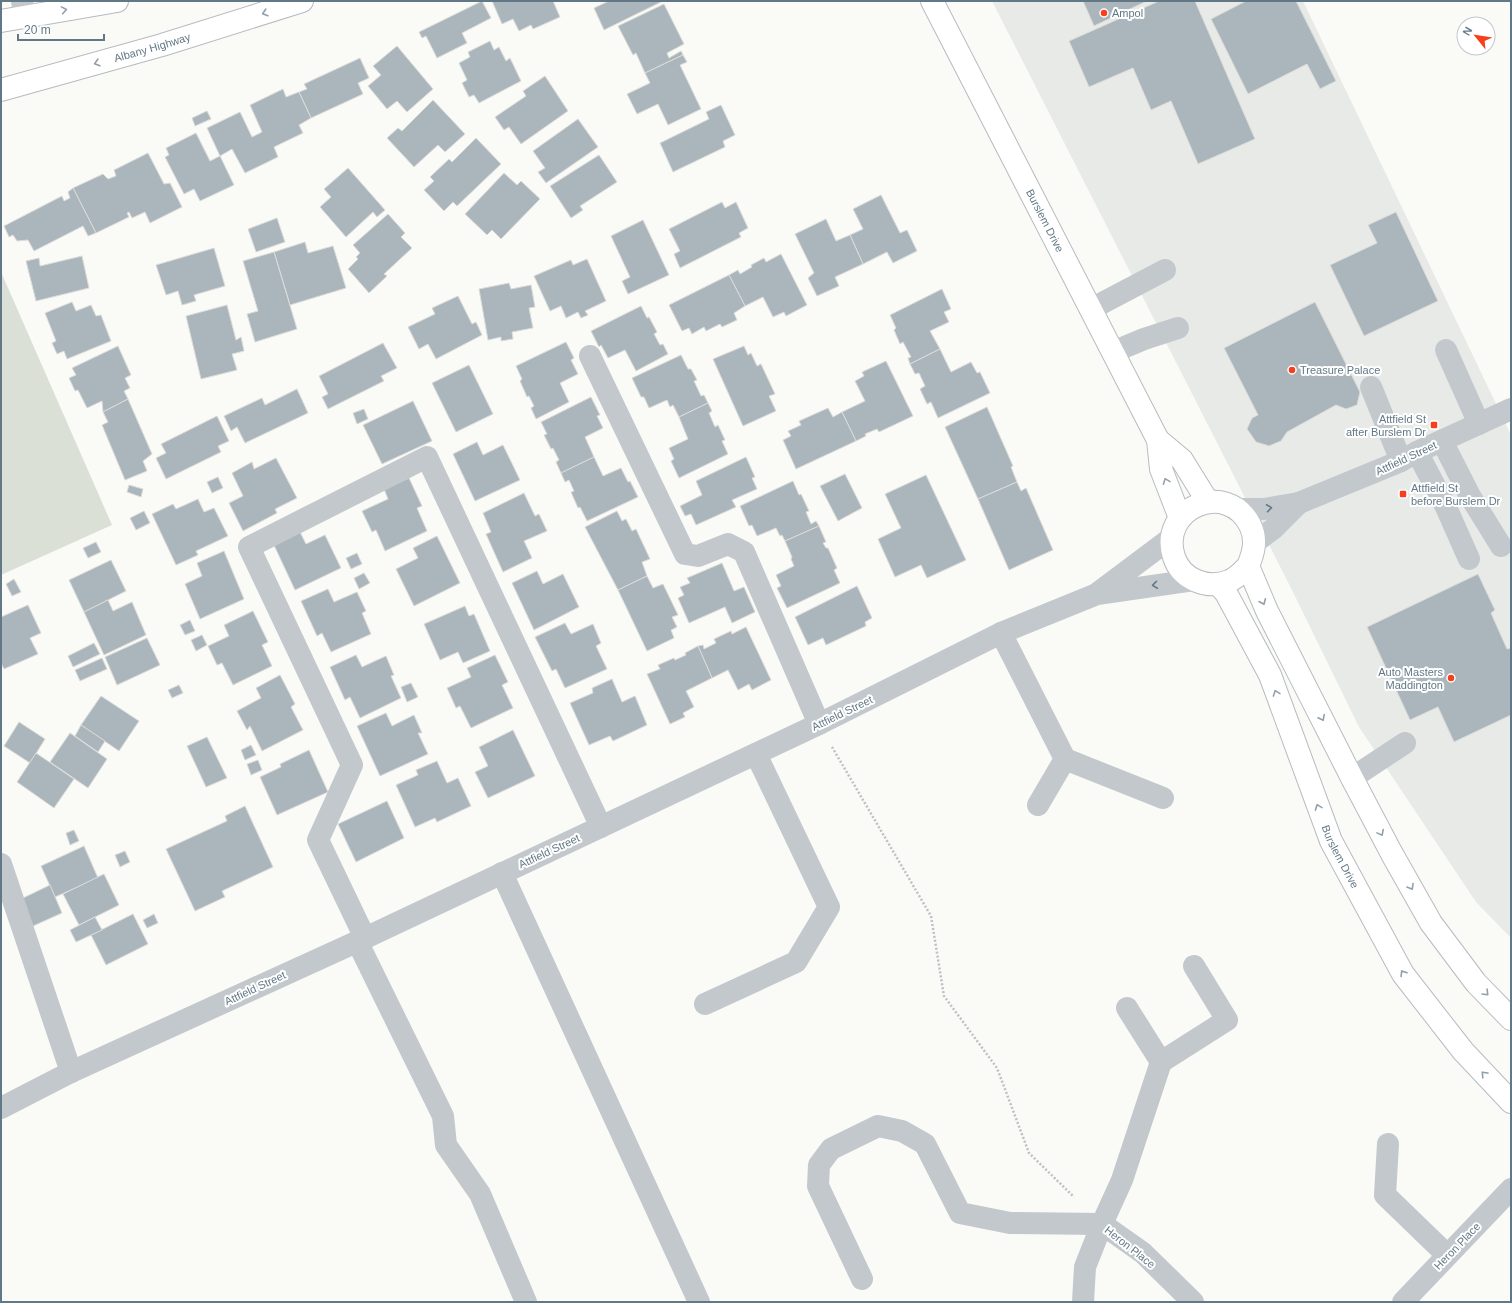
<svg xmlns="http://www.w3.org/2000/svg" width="1512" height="1303" viewBox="0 0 1512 1303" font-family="Helvetica,sans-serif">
<rect width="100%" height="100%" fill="#fafaf7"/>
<path fill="#e8eae8" d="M992 1H1303L1511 435V938L1476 902 1359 727 1290 586Z"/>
<path fill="#dae0d6" d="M1 272 112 525 1 575Z"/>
<g fill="#abb6bc" stroke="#dcdcd9">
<path d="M482 1 491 18 462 33 467 43 437 58 426 36 422 38 419 32Z"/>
<path d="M492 1H553L560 17 533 29 531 25 519 31 513 19 502 24Z"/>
<path d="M609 1H663L604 30 594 8Z"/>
<path d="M1083 1H1147L1094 26Z"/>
<path d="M1159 1H1195L1255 139 1198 164 1171 101 1151 110 1133 68 1089 87 1069 41Z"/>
<path d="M1246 1H1296L1336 81 1320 89 1307 64 1248 94 1211 19Z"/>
<path d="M664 4 684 44 667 53 669 58 681 51 683 55 645 73 636 53 633 55 618 26Z"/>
<path d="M490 41 494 50 499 47 506 61 510 58 521 81 479 103 474 95 469 97 462 83 467 80 459 63 470 57 468 52Z"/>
<path d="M397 46 433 89 407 112 397 101 387 109 368 86 381 75 373 66Z"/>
<path d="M683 55 687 62 680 65 701 109 668 125 658 104 637 114 627 94 650 83 645 73Z"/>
<path d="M360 58 369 78 358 83 363 94 311 118 299 92 307 89 304 84Z"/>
<path d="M545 76 568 111 521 144 509 127 504 130 495 117 526 96 523 91Z"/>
<path d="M283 89 286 97 299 92 311 118 299 125 303 133 274 147 278 157 245 173 232 149 220 156 207 128 240 112 252 137 262 132 250 105Z"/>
<path d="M433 100 465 134 445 152 438 145 414 167 387 138 398 128 402 131Z"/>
<path d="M721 105 735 135 723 141 725 147 673 172 660 143 709 119 706 112Z"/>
<path d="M207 111 211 119 195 126 192 118Z"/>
<path d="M578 119 598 147 546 183 538 172 545 168 533 151Z"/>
<path d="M196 133 210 161 220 156 234 185 200 201 194 189 184 194 165 157 169 155 166 148Z"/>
<path d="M476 138 501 164 457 206 453 202 444 211 424 190 434 181 430 177 449 159 452 162Z"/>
<path d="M148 153 164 184 170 183 182 207 150 223 145 212 132 218 129 212 127 213 129 217 96 233 73 188 103 174 108 179 116 176 114 170Z"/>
<path d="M599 155 617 182 580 206 583 210 571 218 550 186Z"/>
<path d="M348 168 385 210 377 217 373 212 346 237 320 207 331 197 324 189Z"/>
<path d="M504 173 517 185 521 181 540 199 501 239 492 230 487 235 465 214Z"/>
<path d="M73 188 96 233 88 236 83 226 34 251 28 240 17 241 13 235 9 237 4 226 62 196 64 201 70 198 68 192Z"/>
<path d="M881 195 900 233 907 230 917 251 893 263 887 252 863 264 850 235 863 229 853 209Z"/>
<path d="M722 202 725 208 736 202 748 228 739 233 741 237 680 268 674 254 680 251 669 229Z"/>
<path d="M1396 212 1438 301 1364 336 1330 265 1377 243 1368 225Z"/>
<path d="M388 214 405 233 401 237 412 248 384 274 387 276 369 293 348 269 358 259 356 257 360 253 353 245Z"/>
<path d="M277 218 285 242 256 252 248 229Z"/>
<path d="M826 219 836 241 850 235 863 264 835 277 839 286 817 296 808 278 814 273 795 234Z"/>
<path d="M643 220 669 275 628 294 622 281 630 277 611 236Z"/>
<path d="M305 242 308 253 333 246 346 288 290 305 274 252Z"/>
<path d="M214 248 225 286 194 295 196 301 182 305 178 291 166 295 156 265Z"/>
<path d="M274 252 297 329 255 342 247 314 258 311 243 261Z"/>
<path d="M781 254 807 305 786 316 784 312 773 317 763 297 745 306 729 275 738 270 740 274 752 267 751 265 764 258 766 262Z"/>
<path d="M82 256 89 288 36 301 26 261 39 258 40 266Z"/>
<path d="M587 259 606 301 585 311 588 315 581 318 578 312 566 318 561 306 550 311 534 276 571 260 573 265Z"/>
<path d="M729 275 745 306 734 313 737 320 722 327 720 324 706 331 704 327 692 334 689 328 682 331 669 305Z"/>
<path d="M509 283 511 289 531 285 535 307 529 308 533 328 512 332 513 339 501 341V337L488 340 479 289Z"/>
<path d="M942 289 951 309 944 312 949 322 930 331 940 349 910 364 908 358 911 357 903 342 900 344 894 330 896 328 890 315Z"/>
<path d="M458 296 472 324 476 322 482 335 436 359 428 344 419 349 408 327 435 314 432 308Z"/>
<path d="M72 302 76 311 91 305 96 316 101 315 111 341 67 359 64 351 57 354 52 343 56 341 45 313Z"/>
<path d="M1315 302 1360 392 1357 405 1346 409 1336 405 1287 432 1281 441 1269 446 1256 442 1247 429 1252 418 1258 415 1224 348Z"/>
<path d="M227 305 236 340 241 337 244 351 232 354 237 370 201 379 186 316Z"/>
<path d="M641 306 647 318 649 317 657 332 654 334 660 345 663 344 668 354 636 371 625 350 608 358 601 345 599 347 591 331Z"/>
<path d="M566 342 574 358 571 360 578 374 560 383 569 402 536 419 531 408 534 406 529 396 527 397 520 381 522 379 516 366Z"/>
<path d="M383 343 397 368 381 376 384 381 328 409 322 397 328 394 319 376Z"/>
<path d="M118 346 131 375 125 378 130 388 124 391 128 399 103 412 102 401 87 408 78 390 75 391 69 378 76 375 72 368Z"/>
<path d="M744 346 748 355 751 353 757 366 761 364 775 394 769 396 776 411 743 426 713 359Z"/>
<path d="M940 349 951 372 971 362 977 373 980 372 990 393 938 418 931 402 927 404 920 389 925 386 919 373 915 374 910 364Z"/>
<path d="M681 355 688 369H691L697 380 694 381 701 396 704 395 708 403 679 417 673 405 670 407 667 400 649 408 644 397H641L632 378Z"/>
<path d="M886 361 913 416 879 432 877 429 865 434 866 436 856 441 842 412 865 401 855 381 864 376 862 372Z"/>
<path d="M469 365 493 414 456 432 432 383Z"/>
<path d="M297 389 308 413 245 443 237 427 231 431 224 416 262 398 265 405Z"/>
<path d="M591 397 600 415 597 416 603 428 585 437 594 457 561 473 556 462 559 460 553 448 551 449 544 435 547 434 541 422Z"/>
<path d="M128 399 152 454 143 461 147 471 125 480 102 425 108 422 103 412Z"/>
<path d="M413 401 432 441 382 464 363 425Z"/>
<path d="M708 403 712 411 709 413 715 427 718 425 725 440 722 441 728 454 679 478 671 461 674 459 669 448 688 439 679 417Z"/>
<path d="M987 407 1013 466 1011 467 1017 482 978 499 945 427Z"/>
<path d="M828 408 833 417 842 412 856 441 796 469 783 440 791 436 788 431 801 425 799 421Z"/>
<path d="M364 409 368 419 357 424 353 413Z"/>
<path d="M217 416 229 441 218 446 221 452 166 479 156 458 166 453 161 444Z"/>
<path d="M477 442 483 455 503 445 520 480 475 501 453 454Z"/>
<path d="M594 457 603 476 621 468 628 482 630 481 638 497 587 521 580 507 578 508 571 492 574 491 569 480 565 482 561 473Z"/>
<path d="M746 457 755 477 752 478 757 489 732 500 736 507 696 525 691 514 685 516 680 506 702 495 696 481Z"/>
<path d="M276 458 297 498 275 509 277 513 243 531 229 503 243 496 232 473 252 462 254 469Z"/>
<path d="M845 474 862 508 838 521 820 486Z"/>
<path d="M926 475 966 560 927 578 921 565 895 577 878 539 901 528 885 494Z"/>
<path d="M218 477 223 488 212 493 207 482Z"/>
<path d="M409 478 422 506 417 508 427 531 385 551 376 530 372 532 362 511 388 499 384 489Z"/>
<path d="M793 481 799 495 801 494 809 511 806 512 811 524 816 521 819 526 785 541 782 535 780 536 776 528 757 536 752 525 749 526 740 506Z"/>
<path d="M1017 482 1021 491 1026 488 1053 550 1009 570 978 499Z"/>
<path d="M129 485 143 489 141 497 127 492Z"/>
<path d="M524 493 535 516 539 514 547 531 524 541 532 558 503 572 486 534 491 532 483 513Z"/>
<path d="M198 499 204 512 214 508 228 536 196 551 198 555 176 565 152 514 173 504 176 509Z"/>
<path d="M144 511 150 523 136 530 130 518Z"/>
<path d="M617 511 622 521 626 519 632 531 636 529 650 559 642 562 647 576 618 590 585 527Z"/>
<path d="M819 526 826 542 823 543 826 548H828L837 568 834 570 840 583 787 608 777 588 781 586 776 575 794 566 791 559 792 557 785 541Z"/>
<path d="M299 530 306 544 325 535 341 568 295 590 273 543Z"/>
<path d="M437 536 460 583 414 606 396 569 418 558 413 548Z"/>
<path d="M96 542 101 552 88 558 83 548Z"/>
<path d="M224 551 244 599 200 619 185 584 202 576 197 563Z"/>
<path d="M357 553 362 564 351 569 346 558Z"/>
<path d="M111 560 126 591 84 612 69 580Z"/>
<path d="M722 563 734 591 744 587 755 612 732 623 725 607 689 623 678 598 684 595 680 587 690 583 687 578Z"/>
<path d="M537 571 543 584 563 574 579 607 534 630 512 583Z"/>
<path d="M364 573 370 583 359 589 354 578Z"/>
<path d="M1478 574 1495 610 1491 613 1507 649 1511 648V715L1454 742 1438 707 1410 720 1367 627Z"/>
<path d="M647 576 653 588 663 584 678 615 672 617 677 627 671 630 674 638 647 651 618 590Z"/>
<path d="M14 579 21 592 12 596 6 584Z"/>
<path d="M857 586 872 618 865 622 866 626 826 645 823 638 808 645 795 617Z"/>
<path d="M328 589 334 602 357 592 366 611 362 613 371 634 331 652 322 633 317 636 301 601Z"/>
<path d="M108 600 113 611 132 602 146 635 104 655 84 612Z"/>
<path d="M28 605 41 633 30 638 38 654 4 669 1 663V617Z"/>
<path d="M465 606 469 616 474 614 490 651 463 663 458 652 440 660 424 624Z"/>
<path d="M253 611 268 642 262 645 272 666 233 685 222 663 217 665 208 646 229 636 224 625Z"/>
<path d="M190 620 195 631 185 635 180 625Z"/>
<path d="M565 623 571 634 593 624 601 643 596 646 607 669 565 688 556 669 552 671 535 637Z"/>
<path d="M746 627 771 680 752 690 749 684 738 690 728 670 712 678 698 646 703 645 704 649 716 643 714 639 731 631 732 634Z"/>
<path d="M202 635 207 645 196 651 191 640Z"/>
<path d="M147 638 160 665 117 685 105 657Z"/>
<path d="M94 643 100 654 73 667 68 656Z"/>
<path d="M698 646 712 678 686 691 694 707 683 713 685 717 670 724 647 674 660 669 658 665 674 658 675 660 686 655 685 653Z"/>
<path d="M356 655 362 667 386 656 394 675 391 676 401 698 360 718 350 697 345 700 330 667Z"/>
<path d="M495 655 508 682 502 685 513 708 471 728 460 706 456 708 447 688 471 677 467 668Z"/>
<path d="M102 658 107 669 80 681 75 670Z"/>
<path d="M280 675 295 704 291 707 303 730 262 751 250 726 247 730 237 711 261 698 256 688Z"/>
<path d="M612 679 622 702 635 696 647 725 613 741 610 736 589 745 570 703 593 693 592 688Z"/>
<path d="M411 683 418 697 407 702 401 687Z"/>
<path d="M179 685 183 693 172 698 168 690Z"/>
<path d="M101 696 139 721 119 751 81 725Z"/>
<path d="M386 713 392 726 414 715 422 733H418L428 754 380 776 357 726Z"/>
<path d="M19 722 45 739 30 763 4 746Z"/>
<path d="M81 725 105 741 98 752 75 736Z"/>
<path d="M513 730 535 776 488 798 475 772 488 766 479 747Z"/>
<path d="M70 733 107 759 88 788 50 762Z"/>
<path d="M207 737 227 778 206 787 187 746Z"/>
<path d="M251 745 256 755 245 760 241 750Z"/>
<path d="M309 750 328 792 277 815 260 777 281 767 280 764Z"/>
<path d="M36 753 74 779 54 808 17 782Z"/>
<path d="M258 760 262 770 251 775 247 764Z"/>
<path d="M437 761 447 783 458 778 471 806 437 822 435 818 415 827 396 785 418 775 416 770Z"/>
<path d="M387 801 404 838 356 862 338 824Z"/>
<path d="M245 806 273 867 222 891 225 897 195 911 166 849 227 821 225 816Z"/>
<path d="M74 830 79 841 70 845 66 833Z"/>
<path d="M84 846 98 878 55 897 41 866Z"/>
<path d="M125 851 130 862 120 867 115 855Z"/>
<path d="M104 874 119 905 79 925 63 894Z"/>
<path d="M50 885 62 913 33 926 21 899Z"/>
<path d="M133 914 148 944 106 965 91 935Z"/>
<path d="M154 914 158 923 147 928 143 920Z"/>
<path d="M95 917 102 930 76 942 70 930Z"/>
</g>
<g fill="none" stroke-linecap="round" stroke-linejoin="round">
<g stroke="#b6bcc1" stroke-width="24">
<g id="major">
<path id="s1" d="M932 1 1158 440 1161 469 1180 518"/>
<path d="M1158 440 1182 460 1208 502"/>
<path d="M1248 566C1242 572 1237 578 1229 581 1207 590 1181 579 1174 557 1158 508 1227 479 1250 525 1257 539 1254 552 1248 566L1267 611 1352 778 1392 854 1431 923 1476 983 1511 1019"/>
<path id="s2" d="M1218 584 1226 593 1233 606 1270 675 1331 841 1403 974 1463 1051 1511 1102"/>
</g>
</g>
<g stroke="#b6bbbf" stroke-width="24">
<g id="highway">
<path d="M1 21 117 1"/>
<path id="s3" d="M1 90 162 45 302 1"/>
</g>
</g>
<path stroke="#bdc1c4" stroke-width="2.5" stroke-dasharray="2 2" stroke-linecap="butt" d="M832 747 931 916 944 996 997 1068 1029 1153 1074 1197"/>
<g stroke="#c2c8cc" stroke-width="22">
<path d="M22 1 25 17"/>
<path d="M1091 309 1165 270"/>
<path d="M1446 350 1479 424"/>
<path d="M1113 352 1144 339 1178 328"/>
<path d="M590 356 685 554 698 556 728 544 744 552 819 724"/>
<path d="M1371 387 1401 461"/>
<path d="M1442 441 1470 496 1501 546"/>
<path d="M1417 452 1446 507 1469 559"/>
<path d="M1238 509H1264L1299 503 1401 461 1417 452 1511 409"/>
<path d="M1254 543 1273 529 1299 503"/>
<path d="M1099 592 1171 538"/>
<path d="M1001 633 1065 759 1038 805"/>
<path d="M1065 759 1163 798"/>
<path d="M1352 778 1405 743"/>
<path d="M1 864 71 1072"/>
<path d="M502 873 699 1302"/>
<path d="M365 938 318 840 352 765 249 547 427 457 601 827"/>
<path d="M357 941 443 1116 446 1145 480 1194 526 1302"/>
<path d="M705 1004 796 962 829 907 756 754"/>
<path d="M1127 1008 1161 1062 1227 1020 1194 966"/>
<path d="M1 1108 71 1072 365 938 819 724 1001 633 1097 594 1194 580"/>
<path d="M1388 1144 1385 1195 1447 1255"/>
<path d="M1102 1224 1143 1253 1193 1302"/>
<path d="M862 1279 818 1186 819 1165 831 1149 878 1126 902 1131 925 1144 960 1213 1010 1223 1102 1224"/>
<path d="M1083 1302 1085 1267 1102 1224 1122 1180 1161 1062"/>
<path d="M1403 1302 1511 1189"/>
</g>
<use href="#major" stroke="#fff" stroke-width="22"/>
<use href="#highway" stroke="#fff" stroke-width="22"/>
</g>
<defs><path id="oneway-chevron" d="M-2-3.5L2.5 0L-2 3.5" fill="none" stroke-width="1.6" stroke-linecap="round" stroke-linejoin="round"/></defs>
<g stroke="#91a0aa">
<use href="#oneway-chevron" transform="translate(64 10) rotate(-10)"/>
<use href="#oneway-chevron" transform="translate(265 13) rotate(163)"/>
<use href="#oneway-chevron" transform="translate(97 63) rotate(164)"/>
<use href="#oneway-chevron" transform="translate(1166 481) rotate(-111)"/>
<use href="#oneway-chevron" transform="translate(1263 602) rotate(67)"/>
<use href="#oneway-chevron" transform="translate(1276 693) rotate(-110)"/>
<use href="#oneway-chevron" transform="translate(1322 718) rotate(63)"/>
<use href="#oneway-chevron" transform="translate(1318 807) rotate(-110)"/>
<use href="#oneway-chevron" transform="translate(1381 833) rotate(62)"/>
<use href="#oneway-chevron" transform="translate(1411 887) rotate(60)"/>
<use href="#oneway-chevron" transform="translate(1403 973) rotate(-122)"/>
<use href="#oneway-chevron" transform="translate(1486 993) rotate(46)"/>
<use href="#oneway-chevron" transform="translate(1484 1074) rotate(-133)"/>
</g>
<g stroke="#627886">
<use href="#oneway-chevron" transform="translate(1269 508) rotate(-8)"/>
<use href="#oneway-chevron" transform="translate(1155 585) rotate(172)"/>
</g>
<g fill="#f63f1c" stroke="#fff" stroke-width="1.5">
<circle cx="1104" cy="13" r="4"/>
<circle cx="1292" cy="370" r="4"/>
<rect x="1430" y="421" width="8" height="8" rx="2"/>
<rect x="1399" y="490" width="8" height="8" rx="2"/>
<circle cx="1451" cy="678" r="4"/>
</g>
<g text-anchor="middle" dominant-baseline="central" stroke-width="4" stroke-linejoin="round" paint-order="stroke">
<g font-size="11" fill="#627886" stroke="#fff" text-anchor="start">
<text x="1112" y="13">Ampol</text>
<text x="1300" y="370">Treasure Palace</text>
<text x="1426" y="419" text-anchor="end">Attfield St<tspan x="1426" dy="13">after Burslem Dr</tspan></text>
<text x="1411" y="488">Attfield St<tspan x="1411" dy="13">before Burslem Dr</tspan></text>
<text x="1443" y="672" text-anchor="end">Auto Masters<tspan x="1443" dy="13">Maddington</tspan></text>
</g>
<g font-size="11" fill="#627886" stroke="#fff">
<text stroke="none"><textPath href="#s3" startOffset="157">Albany Highway</textPath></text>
<text stroke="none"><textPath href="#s1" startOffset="247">Burslem Drive</textPath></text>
<text transform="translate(1406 458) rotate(-25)">Attfield Street</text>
<text transform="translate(842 713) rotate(-26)">Attfield Street</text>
<text transform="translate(549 851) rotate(-25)">Attfield Street</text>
<text stroke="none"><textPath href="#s2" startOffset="300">Burslem Drive</textPath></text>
<text transform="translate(255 988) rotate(-25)">Attfield Street</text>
<text transform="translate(1457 1246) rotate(-46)">Heron Place</text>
<text transform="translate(1130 1247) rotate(38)">Heron Place</text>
</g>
</g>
<rect width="1512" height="1303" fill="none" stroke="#627886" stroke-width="4"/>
<g transform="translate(1476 36) rotate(300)"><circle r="19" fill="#ffffff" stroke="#c0c9cf"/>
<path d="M0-3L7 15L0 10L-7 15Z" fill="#f63f1c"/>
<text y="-6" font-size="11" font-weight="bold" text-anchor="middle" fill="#627886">N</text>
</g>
<path d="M18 34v6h86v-6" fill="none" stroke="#627886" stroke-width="2"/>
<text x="24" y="34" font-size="12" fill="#627886" stroke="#ffffff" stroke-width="3" paint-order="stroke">20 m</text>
</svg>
